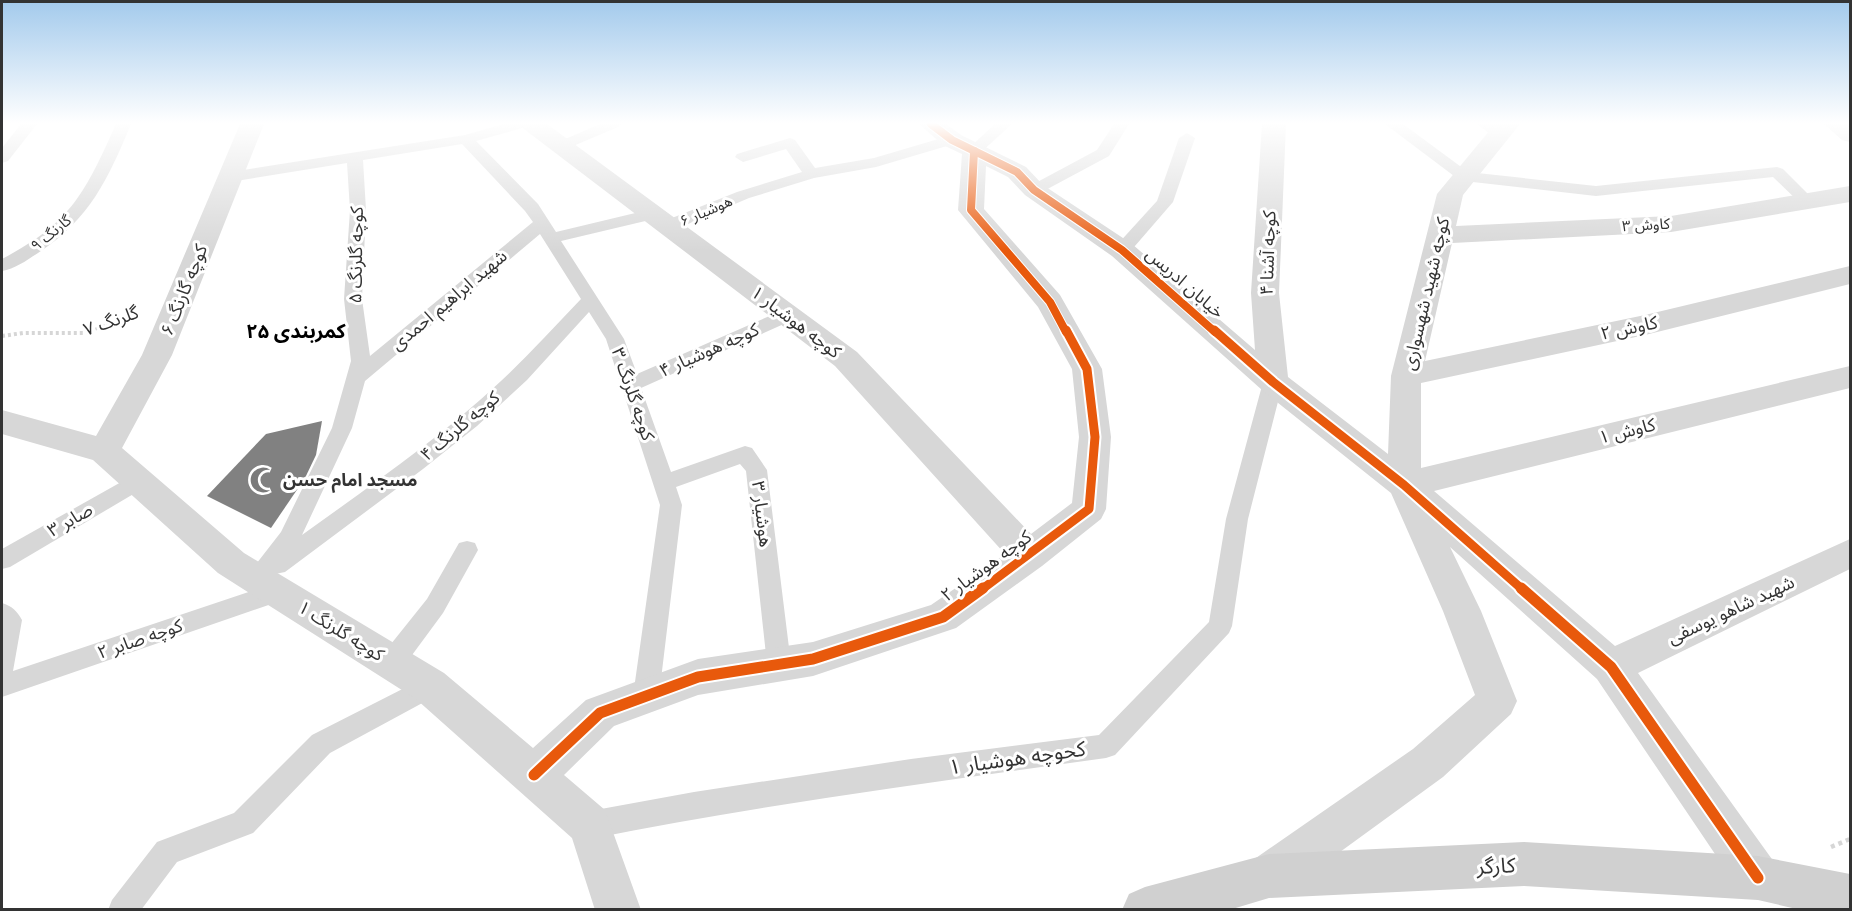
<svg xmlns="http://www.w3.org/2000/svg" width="1852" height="911" viewBox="0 0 1852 911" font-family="'DM Sans','Noto Sans Arabic',sans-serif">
<rect width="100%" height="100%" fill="#fff"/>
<path fill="#818181" d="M322 421 316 455 305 478 271 528 207 496 266 434Z"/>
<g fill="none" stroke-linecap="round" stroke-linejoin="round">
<path stroke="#d6d6d6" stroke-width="3" stroke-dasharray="2 2" stroke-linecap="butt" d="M88 332 136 313"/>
<path stroke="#d6d6d6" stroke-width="4" stroke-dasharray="3 3" stroke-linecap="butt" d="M2 336 23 333H84L91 330"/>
<path stroke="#d6d6d6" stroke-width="4.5" stroke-dasharray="4 4" stroke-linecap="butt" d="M1831 847 1850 839"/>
<g fill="#d7d7d7" fill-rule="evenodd">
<path d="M21 124H37L8 161 2 163V148Z"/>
<path d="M116 124H131C108 179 90 219 38 253 27 260 15 269 2 271V259C71 223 85 193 116 124Z"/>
<path d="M504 124H529L526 127 476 141 538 204 556 232 652 209 660 214 658 218 561 241 624 339 637 374 781 311H795L797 315 795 319 641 388 671 472 745 446 752 448 767 470 791 664 788 672 779 675 770 672 767 664 746 471 740 464 676 487 682 505 659 696 655 704 646 708 637 704 633 696 660 505 606 339 589 312 527 380 477 426 423 469 285 572 275 574C267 584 263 591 250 586L246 579 250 572 281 532 332 428 351 361 344 299 350 210 347 163 230 182 222 177 230 172 465 135ZM462 144 525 211 533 222 370 356 362 299 366 210 363 160ZM540 234 581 299C554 327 529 355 501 381 440 438 370 486 302 535L352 428 365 381Z"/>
<path d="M600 124H621L618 127 566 149 561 151 553 146 556 143Z"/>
<path d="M995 124H1012L979 154H969L966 151 969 148Z"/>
<path d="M1114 124H1129L1109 156 1040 193H1028L1026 190 1028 187 1097 150Z"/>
<path d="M1385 124H1403L1468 172 1596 186 1777 167 1783 169 1815 201 1807 206 1801 204 1773 177 1596 196 1464 181 1458 179Z"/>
<path d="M1477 124H1495L1507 134 1499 139 1494 137Z"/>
<path d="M1187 133 1195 138 1173 202 1128 254H1116L1113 250 1116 246 1157 201 1179 138Z"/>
<path d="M952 135 957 137 960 140 957 143 876 167 814 178 749 198 674 230H662L660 226 662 222 737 192 802 172 786 149 743 162 735 157 737 154 790 138 795 140 815 168 874 158Z"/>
<path d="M1273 375 1280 377 1283 382 1248 519 1232 626 1229 633 1115 755 1106 758C933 782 761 805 590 839L580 835 576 825 580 815 590 811 694 792 911 759 1099 735 1209 622 1226 519 1263 382 1266 377Z"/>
<path d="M139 472 147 474 150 480 147 486 10 567 2 569V549Z"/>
<path d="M467 541 475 543 478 550 443 613 401 670 392 673 383 670 380 662 383 654 427 599 459 543Z"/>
<path d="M278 582 286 585 290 592 286 599 2 697V603C12 606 17 611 22 620L13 671Z"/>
<path d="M430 675 439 678 443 686 439 694 330 753 253 833 177 862 141 910H108L112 900 157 842 234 813 312 735Z"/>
</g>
<g fill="#d7d7d7" fill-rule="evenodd">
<path d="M240 124H264L172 355 122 448 244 553 444 673 533 748 586 700 698 659 813 642 931 605 1005 554 835 366 524 129 520 124H547L857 352 1031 534 1072 503 1079 437 1072 369 1038 307 958 210 962 154 943 145 919 124H946L961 135 1026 167 1043 185 1132 244 1255 350 1251 293 1262 124H1286L1279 293 1288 377 1388 454 1391 376 1437 194 1495 124H1520L1463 195 1456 226 1671 216 1850 186V202L1671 232 1452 243 1425 361 1645 315 1850 266V284L1645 335 1421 383V468L1850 366V388L1434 491 1615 646 1850 539V569L1638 673 1774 862 1780 878 1774 894 1758 900 1742 894 1597 679 1450 547 1481 611 1517 701 1511 714 1443 777 1285 892 1269 898 1253 892 1247 876 1253 860 1413 749 1475 695 1443 611 1391 493 1262 390 1112 256 1025 195 1008 177 986 166 984 209 1060 295 1102 369 1111 437 1106 509 1101 519 1042 566 956 628 813 676 698 695 614 726 564 775 605 810 641 910H595L572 838 416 699 218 573 93 460 2 434V410L96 436 142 355Z"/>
<path d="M1824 124H1850V142L1842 140Z"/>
</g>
<path fill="#d0d0d0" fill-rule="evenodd" d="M1524 842 1758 856 1850 874V910H1801L1758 900 1524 886 1269 898 1229 910H1122L1129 894 1145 887 1269 854Z"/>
<g stroke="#fff" stroke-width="10">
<g id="cycleway-far2">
<path d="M931 124 952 140 1017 172 1034 190 1122 250 1215 332"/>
<path d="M974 151 971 210 1050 302 1066 332"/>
</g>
</g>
<g stroke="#fff" stroke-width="13">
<g id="cycleway-far1">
<path d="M1214 330 1273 382 1404 485 1523 590"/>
<path d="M981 590 1089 509 1095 437 1087 369 1066 330"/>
</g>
</g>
<g stroke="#fff" stroke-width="15">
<g id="cycleway">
<path d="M1521 588 1611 667 1758 878"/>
<path d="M534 775 600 713 698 677 813 659 943 617 983 588"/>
</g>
</g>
<use href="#cycleway-far2" stroke="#e8590c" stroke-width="8"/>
<use href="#cycleway-far1" stroke="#e8590c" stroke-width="9"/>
<use href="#cycleway" stroke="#e8590c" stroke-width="11"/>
</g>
<linearGradient id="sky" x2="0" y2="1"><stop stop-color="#a3caec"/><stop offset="0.49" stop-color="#fff"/><stop offset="1" stop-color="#fff" stop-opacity="0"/></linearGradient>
<rect width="1852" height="251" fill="url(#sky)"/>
<defs>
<g id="mosque-bare" transform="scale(2.07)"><path d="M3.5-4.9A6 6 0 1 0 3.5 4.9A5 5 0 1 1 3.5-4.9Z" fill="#7a7a7a" stroke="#fff" stroke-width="2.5" paint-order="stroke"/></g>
</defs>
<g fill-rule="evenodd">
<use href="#mosque-bare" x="263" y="480"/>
</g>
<g text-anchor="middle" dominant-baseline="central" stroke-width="6" stroke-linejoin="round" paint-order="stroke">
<g font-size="15" fill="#333" stroke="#fff">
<text transform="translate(706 211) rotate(-23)">هوشیار ۶</text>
<text transform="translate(1646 225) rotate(-3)">کاوش ۳</text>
<text transform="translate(51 233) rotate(-39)">گارنگ ۹</text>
</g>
<g font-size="18" fill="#333" stroke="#fff">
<text transform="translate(1268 253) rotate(-88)">کوچه آشنا ۴</text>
<text transform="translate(356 255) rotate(-89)">کوچه گلرنگ ۵</text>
<text transform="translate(1185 283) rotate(41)">خیابان ادریس</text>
<text transform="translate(184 290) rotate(-68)">کوچه گارنگ ۶</text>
<text transform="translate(1426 294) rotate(-77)">کوچه شهید شهسواری</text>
<text transform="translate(449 300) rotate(-40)">شهید ابراهیم احمدی</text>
<text transform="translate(111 321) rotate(-19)">گلرنگ ۷</text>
<text transform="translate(796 322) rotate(37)">کوچه هوشیار ۱</text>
<text transform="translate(1629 328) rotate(-12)">کاوش ۲</text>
<text transform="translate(709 350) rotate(-24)">کوچه هوشیار ۴</text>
<text transform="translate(633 394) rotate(71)">کوچه گلرنگ ۳</text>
<text transform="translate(460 426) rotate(-40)">کوچه گلرنگ ۴</text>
<text transform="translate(1627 431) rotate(-14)">کاوش ۱</text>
<text transform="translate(762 514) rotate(83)">هوشیار ۳</text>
<text transform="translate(70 520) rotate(-30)">صابر ۳</text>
<text transform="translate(986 566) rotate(-36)">کوچه هوشیار ۲</text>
<text transform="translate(1731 610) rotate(-25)">شهید شاهو یوسفی</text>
<text transform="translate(341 631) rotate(32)">کوچه گلرنگ ۱</text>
<text transform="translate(140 639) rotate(-19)">کوچه صابر ۲</text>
</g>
<g font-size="18" font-weight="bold" fill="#333" stroke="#fff" text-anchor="start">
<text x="283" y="480">مسجد امام حسن</text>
</g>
<g font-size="20" font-weight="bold" fill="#000" stroke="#fff">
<text x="296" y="331">کمربندی ۲۵</text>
</g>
<g font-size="21" fill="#333" stroke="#fff">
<text transform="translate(1017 758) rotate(-8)">کحوچه هوشیار ۱</text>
<text transform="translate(1496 866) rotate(-2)">کارگر</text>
</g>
</g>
<rect width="1852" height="911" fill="none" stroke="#333333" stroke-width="6"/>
</svg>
